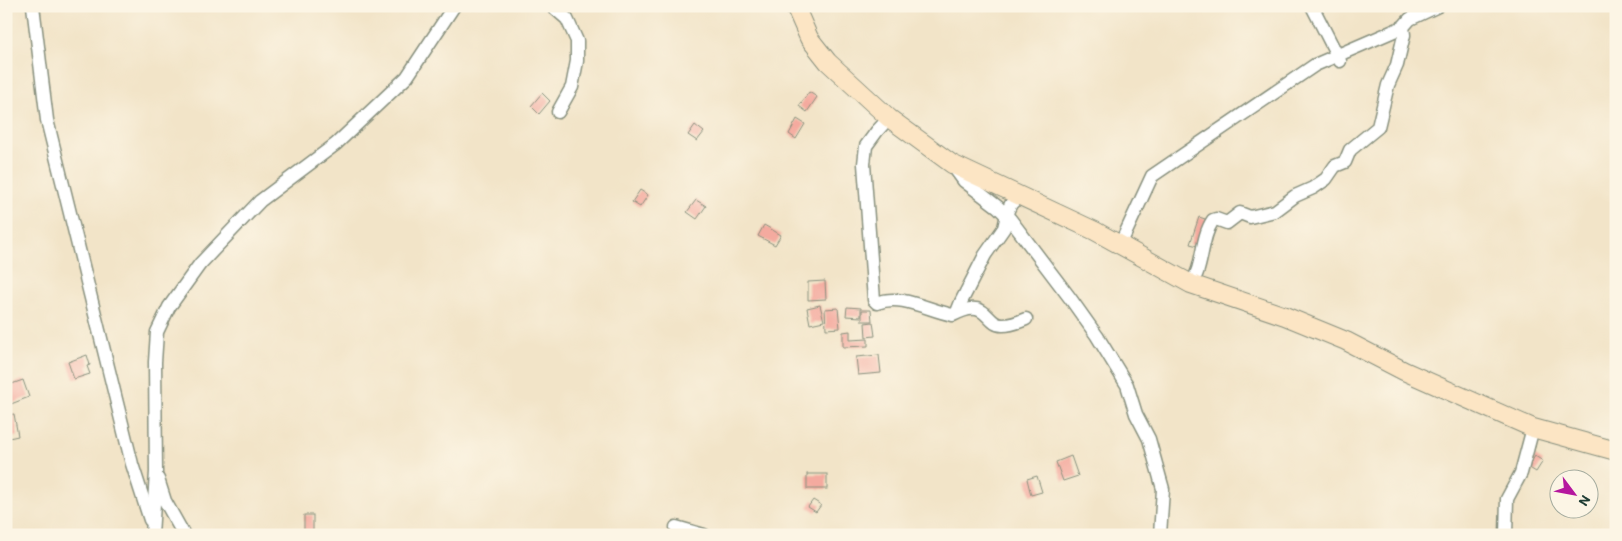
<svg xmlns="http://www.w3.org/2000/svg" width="1622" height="541" viewBox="0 0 1622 541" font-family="Itim,sans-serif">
<rect width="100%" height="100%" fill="#fcf5e5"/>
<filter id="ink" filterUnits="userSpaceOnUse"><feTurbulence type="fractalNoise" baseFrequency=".02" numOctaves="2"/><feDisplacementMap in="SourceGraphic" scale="10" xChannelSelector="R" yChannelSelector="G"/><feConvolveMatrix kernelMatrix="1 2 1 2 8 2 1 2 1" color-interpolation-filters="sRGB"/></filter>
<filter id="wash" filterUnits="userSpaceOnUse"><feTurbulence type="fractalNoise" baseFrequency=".0096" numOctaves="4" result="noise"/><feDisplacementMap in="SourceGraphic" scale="20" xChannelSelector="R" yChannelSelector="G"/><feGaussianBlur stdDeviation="1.12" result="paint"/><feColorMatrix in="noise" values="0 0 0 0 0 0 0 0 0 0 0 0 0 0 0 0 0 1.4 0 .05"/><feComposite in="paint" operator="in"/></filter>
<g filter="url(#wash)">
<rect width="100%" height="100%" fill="#f2e4c8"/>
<g id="blocks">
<g fill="#f4aa9f">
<path d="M809 92 817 97 807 112 799 106Z"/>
<path d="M542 93 550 101 539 114 531 106Z"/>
<path d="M797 119 805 124 796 139 789 134Z"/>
<path d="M695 125 704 132 697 141 688 135Z"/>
<path d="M640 190 648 195 640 207 632 202Z"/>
<path d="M696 200 706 206 697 219 687 212Z"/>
<path d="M1199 217 1211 221 1202 247 1190 244Z"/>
<path d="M764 225 781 235 775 245 758 236Z"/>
<path d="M825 281 826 299 808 300V282Z"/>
<path d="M820 305 824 321 810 324 807 308Z"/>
<path d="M847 307 861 308V317L846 316Z"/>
<path d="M838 308 840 328 826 329 825 309Z"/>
<path d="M862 310H871L872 321H862Z"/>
<path d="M873 322 875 336 866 337 865 323Z"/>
<path d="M850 331V340L868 339V346L843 347V332Z"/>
<path d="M87 355 90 365 87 366 90 374 74 379 68 362Z"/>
<path d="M879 355 881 373 858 375 856 357Z"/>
<path d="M23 380 29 397 11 404 6 391V386Z"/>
<path d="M14 414 18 436 9 438 6 415Z"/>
<path d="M1071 456 1078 476 1063 481 1056 462Z"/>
<path d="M1535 456 1543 461 1536 472 1528 467Z"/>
<rect x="807" y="474" width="20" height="15"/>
<path d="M1037 476 1042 492 1031 495 1027 479Z"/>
<path d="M813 500 821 505 816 512 808 507Z"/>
<rect x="304" y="515" width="9" height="17"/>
</g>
</g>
</g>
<g filter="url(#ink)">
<use href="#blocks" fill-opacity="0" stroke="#88907e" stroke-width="1"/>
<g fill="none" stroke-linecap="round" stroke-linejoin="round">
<g stroke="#88907e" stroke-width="15">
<g id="street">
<path d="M33 6 47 120 132 464 150 520"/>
<path d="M552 6 567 19 577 41V61L572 87 558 112"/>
<path d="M1312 6 1340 61"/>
<path d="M889 118 877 131 866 146 864 164 874 300 877 303C902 293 929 311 953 315 989 296 985 326 1003 325 1010 325 1019 322 1026 319"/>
<path d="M953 166 964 181 998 207 1010 219 1070 298 1097 336 1127 385 1136 414 1149 439 1163 489 1160 535"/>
<path d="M1120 245 1152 176 1315 65 1403 27"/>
<path d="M1191 284C1204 266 1200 239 1213 220L1216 219 1227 223 1240 213 1250 217 1275 211 1295 196 1313 188 1326 179 1335 166 1345 162 1350 150 1378 127 1388 85 1397 65 1404 35 1403 27 1410 19 1438 6"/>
<path d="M957 312 961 302 985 255 1004 228 1008 210 1011 204 1019 196"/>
<path d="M158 479 165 501 184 535"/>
<path d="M676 527 704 535"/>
<path d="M152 535 156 472 155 362 157 332 169 307 200 264 260 201 336 144 407 77 454 6"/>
<path d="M1506 535 1507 499 1521 473 1533 428"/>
</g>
</g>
<g stroke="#88907e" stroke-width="20">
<path id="secondary" d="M795 6 809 38 828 62 889 118 952 164 1095 231 1191 284 1285 316 1346 341 1404 371 1533 428 1616 451"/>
</g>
<use href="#street" stroke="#fff" stroke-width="12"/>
<use href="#secondary" stroke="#fce5c4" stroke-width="18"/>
</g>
</g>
<rect width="1622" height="541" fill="none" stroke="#fcf5e5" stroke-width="25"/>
<g transform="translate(1574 494) rotate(122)"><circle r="24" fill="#fcf5e5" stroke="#a4ab9e"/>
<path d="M0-4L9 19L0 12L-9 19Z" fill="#b5179e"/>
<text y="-8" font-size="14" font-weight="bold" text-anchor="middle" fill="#1f3d34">N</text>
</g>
</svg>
